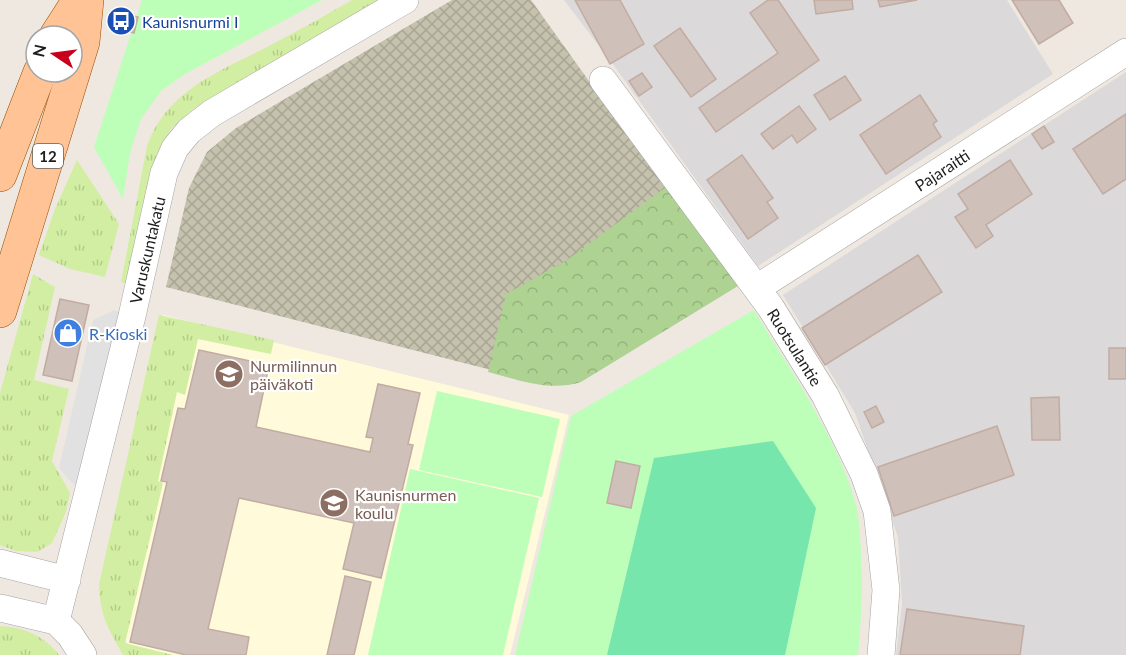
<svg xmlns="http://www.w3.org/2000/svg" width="1126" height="655" viewBox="0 0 1126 655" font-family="Lato,sans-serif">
<defs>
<pattern id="construction-cross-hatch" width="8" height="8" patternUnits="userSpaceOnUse" patternTransform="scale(1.5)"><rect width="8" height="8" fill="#c4c1ac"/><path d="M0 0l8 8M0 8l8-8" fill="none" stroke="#a8a594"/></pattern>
<pattern id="grass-tufts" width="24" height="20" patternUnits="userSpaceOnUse" patternTransform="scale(1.5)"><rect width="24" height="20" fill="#d2eea2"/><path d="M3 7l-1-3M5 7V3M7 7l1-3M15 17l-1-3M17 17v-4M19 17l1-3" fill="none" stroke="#b4cc8b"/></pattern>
<pattern id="forest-crowns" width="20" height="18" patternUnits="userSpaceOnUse" patternTransform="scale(1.5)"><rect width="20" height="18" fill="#aed292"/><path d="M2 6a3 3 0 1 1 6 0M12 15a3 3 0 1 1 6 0" fill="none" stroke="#95b47d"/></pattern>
</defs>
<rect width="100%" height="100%" fill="#efe8e1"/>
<g fill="#dbd9da">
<path d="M564 0H1007L1053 74 758 266 615 67Z"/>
<path d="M1126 72V655H896L902 604 898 537 855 413 783 295Z"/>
</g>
<path fill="#fffada" d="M163 315 569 415 510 655H133L100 591Z"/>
<path fill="url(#construction-cross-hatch)" d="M452 0H531L734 284 546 384 166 287 189 188 207 152 236 128Z"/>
<g fill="url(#grass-tufts)">
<path d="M352 0H382L192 110 171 129 163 141 154 162 127 284 121 282 147 146C167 90 219 72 267 47 296 32 324 16 352 0Z"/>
<path d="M77 160 119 224 105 277 70 269 39 255 55 209Z"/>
<path d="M33 274 55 287 34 380 69 389 52 461 70 493 66 512 52 543 37 552 16 551 0 545V393Z"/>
<path d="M159 315 274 340 271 354 198 339 185 395 177 392 158 481 163 483 125 643 173 655H123C108 628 100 616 99 584Z"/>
<path d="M0 626C24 627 44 636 59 655H0Z"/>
</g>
<path fill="url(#forest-crowns)" d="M666 187 738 286 581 382C549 392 519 380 488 372L506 294 567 260Z"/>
<g fill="#bdfeb9">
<path d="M142 0H322L185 74 161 91 141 119 130 153 123 199 94 147Z"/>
<path d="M754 310C789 369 841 442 857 509 859 517 859 527 860 536 863 575 862 616 858 655H515L571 416Z"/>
<path d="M437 391 560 419 542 497 419 470Z"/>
<path d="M410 469 539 498 503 655H368Z"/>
</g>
<path fill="#77e6ac" d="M773 441 816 508 785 655H607L654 458Z"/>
<path fill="#e1e1e1" d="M114 310 132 316 88 490 72 483 59 468 93 320Z"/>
<g fill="#cfc0ba" stroke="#c2aca2" stroke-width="1.5">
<path d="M575 0H620L644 44 610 64Z"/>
<path d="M768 0H778L819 60 716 132 699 108 778 53 750 13Z"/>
<path d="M814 0H852L853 9 816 14Z"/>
<path d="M878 0H917L880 7Z"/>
<path d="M1012 0H1059L1073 23 1039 44Z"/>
<path d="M128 15 138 17 134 33 124 30Z"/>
<path d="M680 28 716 79 691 97 654 46Z"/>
<path d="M642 73 652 87 639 96 629 81Z"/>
<path d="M845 76 861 100 830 120 814 95Z"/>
<path d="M920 95 937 121 933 124 941 137 886 174 860 135Z"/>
<path d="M799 106 816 129 797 143 792 135 773 149 761 134Z"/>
<path d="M1126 114V179L1103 194 1073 149Z"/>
<path d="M1044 126 1054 142 1042 149 1032 134Z"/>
<path d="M742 155 773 198 767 202 778 218 748 239 707 180Z"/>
<path d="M1010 160 1032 194 986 225 993 236 976 248 955 217 968 209 958 194Z"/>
<path d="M918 255 942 292 825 365 802 328Z"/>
<path d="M60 299 89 305 72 381 43 375Z"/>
<rect x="1109" y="348" width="17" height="31"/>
<path d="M199 350 269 365 256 427 370 452 373 438 366 437 378 384 420 393 408 444 413 445 381 578 343 569 354 523 239 498 208 629 249 637 246 655H186L130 642 167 482 161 481 178 408 185 409Z"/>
<path d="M1059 397 1060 440H1032L1031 398Z"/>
<path d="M876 406 884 422 872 428 864 412Z"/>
<path d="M997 426 1014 475 894 516 878 467Z"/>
<path d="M616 461 640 466 631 508 607 503Z"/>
<path d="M345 576 371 582 354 655H327Z"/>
<path d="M907 609 1024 626 1020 655H900Z"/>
</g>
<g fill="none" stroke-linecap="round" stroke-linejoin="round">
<g stroke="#a4a4a4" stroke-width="28">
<g id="street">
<path d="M603 80 771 308 825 395 864 474 877 511 886 590 881 655"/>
<path d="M757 288 1126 52"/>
<path d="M0 563 67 580"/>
<path d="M0 608 56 621 70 635 83 655"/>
<path d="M56 621 132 316 164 173 175 148 189 131 212 113 405 0"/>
</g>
</g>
<g stroke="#954f00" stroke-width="34">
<g id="primary">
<path d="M56 36 79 0"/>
<path d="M0 175 40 72"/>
<path d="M0 311 83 42 87 0"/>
</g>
</g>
<use href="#street" stroke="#fff" stroke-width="27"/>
<use href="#primary" stroke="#ffc396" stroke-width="33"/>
</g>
<defs>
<g id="bus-disc" transform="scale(1.5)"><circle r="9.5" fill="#1a4fb4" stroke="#fff"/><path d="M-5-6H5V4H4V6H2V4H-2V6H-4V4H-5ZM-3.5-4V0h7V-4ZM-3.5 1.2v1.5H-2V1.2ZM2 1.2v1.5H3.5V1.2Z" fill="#fff"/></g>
<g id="shop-disc" transform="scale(1.5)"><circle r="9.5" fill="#3f7fe0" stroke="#fff"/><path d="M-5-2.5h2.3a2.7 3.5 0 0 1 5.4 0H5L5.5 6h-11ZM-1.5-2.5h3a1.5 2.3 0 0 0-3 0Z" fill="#fff"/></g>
<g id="school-disc" transform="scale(1.5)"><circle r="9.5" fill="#8d6e63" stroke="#fff"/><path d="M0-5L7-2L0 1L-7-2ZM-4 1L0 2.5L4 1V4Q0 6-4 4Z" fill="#fff"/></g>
</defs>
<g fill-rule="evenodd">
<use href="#bus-disc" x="121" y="21"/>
<use href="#shop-disc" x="68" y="333"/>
<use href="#school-disc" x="229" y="374"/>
<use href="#school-disc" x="334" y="503"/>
</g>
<g text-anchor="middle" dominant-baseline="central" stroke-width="4.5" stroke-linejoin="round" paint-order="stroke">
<rect fill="#fff" stroke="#616161" stroke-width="1.5" x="33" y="144" width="30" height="24" rx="4.5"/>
<g font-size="15" font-weight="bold" fill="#1d1d1d">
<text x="48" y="156">12</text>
</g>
<g font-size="16" fill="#164399" stroke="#fff" text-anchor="start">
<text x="142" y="21">Kaunisnurmi I</text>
</g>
<g font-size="16" fill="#1d1d1d" stroke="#fff">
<text transform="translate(942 170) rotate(-33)">Pajaraitti</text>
<text transform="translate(147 250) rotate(-77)">Varuskuntakatu</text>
<text transform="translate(795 347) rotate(58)">Ruotsulantie</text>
</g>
<g font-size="16" fill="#366cbe" stroke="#fff" text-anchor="start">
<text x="89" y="333">R-Kioski</text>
</g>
<g font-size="16" fill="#785e54" stroke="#fff" text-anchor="start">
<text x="250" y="365">Nurmilinnun<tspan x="250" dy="18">päiväkoti</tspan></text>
<text x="355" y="494">Kaunisnurmen<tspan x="355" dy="18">koulu</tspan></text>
</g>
</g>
<g transform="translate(54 54) rotate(283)"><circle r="28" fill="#ffffff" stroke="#a5a5a5" stroke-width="1.5"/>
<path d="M0-4.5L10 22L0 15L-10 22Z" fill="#c9001c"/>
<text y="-9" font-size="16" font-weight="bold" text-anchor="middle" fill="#1d1d1d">N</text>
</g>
</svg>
